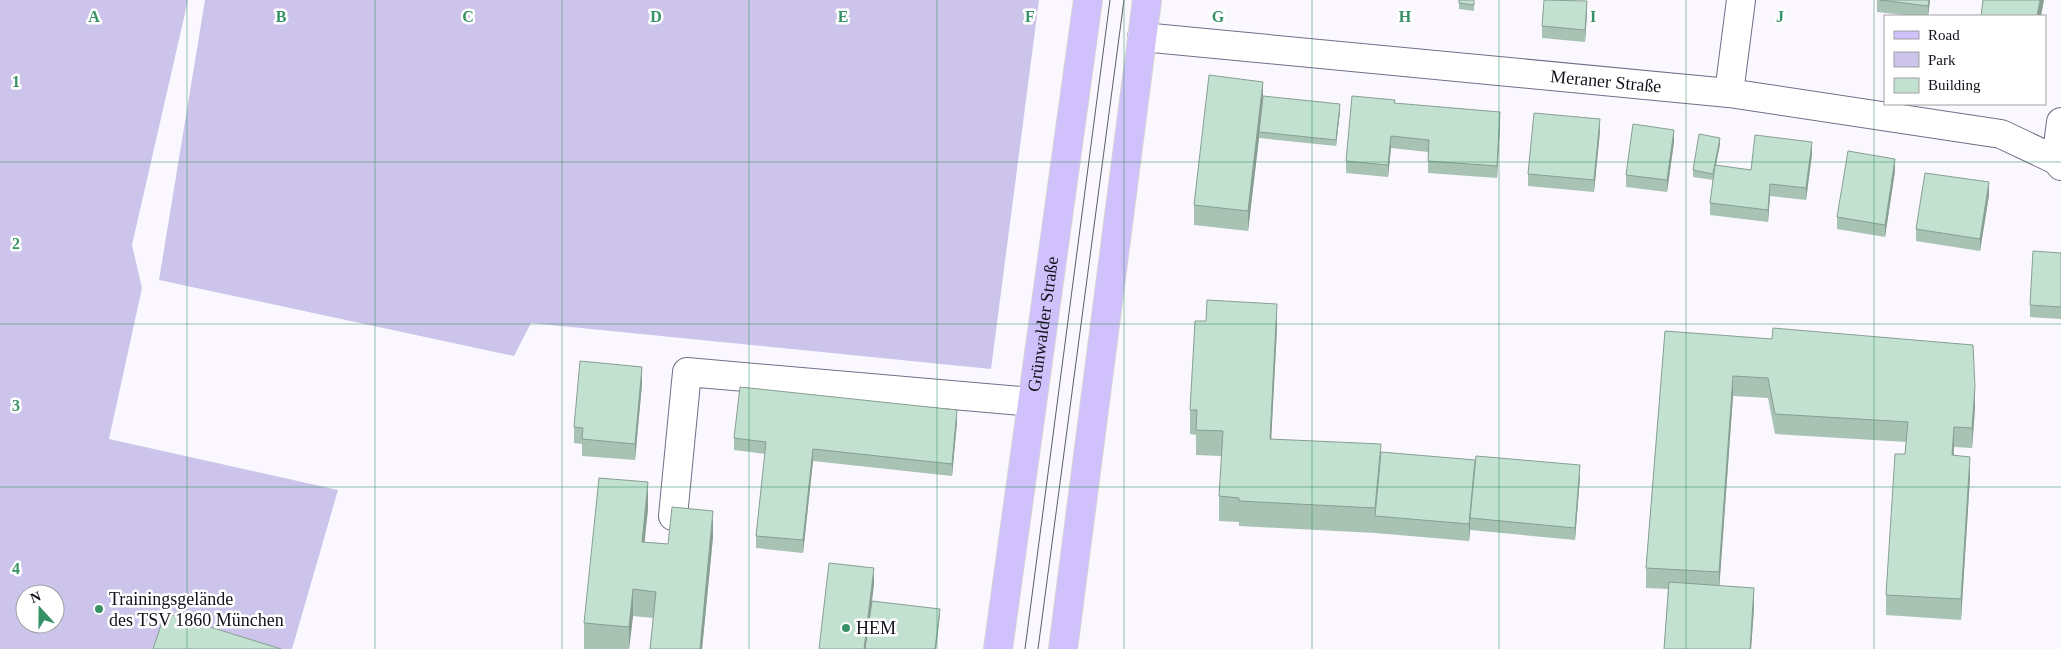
<svg xmlns="http://www.w3.org/2000/svg" width="2061" height="649" viewBox="0 0 2061 649" font-family="Georgia,serif">
<rect width="100%" height="100%" fill="#faf8fe"/>
<g fill="#ccc4eb" fill-rule="evenodd">
<path d="M0 0H188L132 245 142 288 109 439 338 490 292 649H0ZM25 594H55V624H25Z"/>
<path d="M205 0H1039L991 369 531 323 514 356 159 280Z"/>
</g>
<g fill="none" stroke-linecap="round" stroke-linejoin="round">
<g stroke="#736d87" stroke-width="30">
<g id="minor">
<path id="s1" d="M1142 37 1729 93 2001 134 2056 160 2061 166"/>
<path d="M1729 93 1741 0"/>
<path d="M2056 160 2061 122"/>
<path d="M673 516 687 372 1032 402"/>
</g>
</g>
<g stroke="#d5d4d6" stroke-width="30">
<g id="major">
<path id="s2" d="M998 649 1088 0"/>
<path d="M1063 649 1147 0"/>
</g>
</g>
<use href="#minor" stroke="#fff" stroke-width="28"/>
<use href="#major" stroke="#d0c0fb" stroke-width="28"/>
<g stroke="#5e5c64" stroke-width="1">
<path d="M1025 649 1110 0"/>
<path d="M1038 649 1124 0"/>
</g>
</g>
<g fill="#a8c2b3">
<path d="M1459 0H1474V11L1459 9Z"/>
<path d="M1877 0H1930L1928 16H1914L1877 12Z"/>
<path d="M1587 13 1585 42 1542 38V26Z"/>
<path d="M1263 96 1340 111 1336 146 1259 138 1248 231 1194 225V205Z"/>
<path d="M1395 103 1500 125 1497 178 1428 173V152L1391 148 1388 177 1346 173V161Z"/>
<path d="M1600 131 1594 192 1528 186V174Z"/>
<path d="M1674 142 1667 192 1626 187V175Z"/>
<path d="M1720 144 1716 165 1751 170 1812 154 1806 200 1770 196 1768 222 1710 215V203L1713 180 1693 177V170Z"/>
<path d="M1895 171 1885 237 1837 229V217Z"/>
<path d="M1989 195 1980 251 1916 241V229Z"/>
<path d="M2061 253V319L2030 317V305Z"/>
<path d="M1277 328 1271 439 1580 477 1575 540 1470 530 1469 541 1375 533 1239 526V522L1219 521V496L1222 456 1196 455V435L1190 434V410Z"/>
<path d="M1665 331 1975 408 1972 448 1954 447V455L1970 477 1961 620 1886 615V595L1905 454 1906 442 1775 434 1768 398 1733 396 1719 586 1754 608 1751 649H1664L1668 589 1646 588V568Z"/>
<path d="M642 384 635 460 582 456V444L574 443V427Z"/>
<path d="M957 422 952 476 813 461 803 553 756 548V536L765 454 734 450V438Z"/>
<path d="M648 509 644 542 668 544 713 537 702 649H650L653 618 633 616 629 649H584V623Z"/>
</g>
<g fill="#889e92">
<path d="M1929 0H1930L1928 16V6Z"/>
<path d="M2040 0H2044L2041 16H2037Z"/>
<path d="M1587 1V13L1585 42V30Z"/>
<path d="M1263 82V102L1259 132V138L1248 231V211Z"/>
<path d="M1340 104V111L1336 146V140Z"/>
<path d="M1500 112V125L1497 178V166Z"/>
<path d="M1600 119V131L1594 192V180Z"/>
<path d="M1674 130V142L1667 192V180Z"/>
<path d="M1391 136V148L1388 177V165Z"/>
<path d="M1720 138V144L1713 180V174Z"/>
<path d="M1812 142V154L1806 200V188Z"/>
<path d="M1895 159V171L1885 237V225Z"/>
<path d="M1989 182V195L1980 251V239Z"/>
<path d="M1770 184V196L1768 222V210Z"/>
<path d="M1277 304V328L1270 463V439Z"/>
<path d="M642 367V384L635 460V444Z"/>
<path d="M1733 376V396L1719 592V572Z"/>
<path d="M1975 387V408L1972 448V428Z"/>
<path d="M957 410V422L952 476V464Z"/>
<path d="M1954 427V447L1952 476V455Z"/>
<path d="M813 449V461L803 553V540Z"/>
<path d="M1970 457V477L1961 620V599Z"/>
<path d="M1580 465V477L1575 540V528Z"/>
<path d="M648 482V509L642 568V542Z"/>
<path d="M713 511V537L702 649H700Z"/>
<path d="M1470 518V530L1469 541V524Z"/>
<path d="M874 568V585L866 649H864Z"/>
<path d="M1754 588V608L1751 649H1750Z"/>
<path d="M633 589V616L629 649V627Z"/>
<path d="M940 609V615L936 649H935Z"/>
</g>
<g fill="#c3e1d0" stroke="#889e92">
<path d="M1459 0H1474V5L1459 3Z"/>
<path d="M1544 0 1587 1 1585 30 1542 26Z"/>
<path d="M1880 0H1929L1928 6Z"/>
<path d="M1983 0H2040L2037 16H1981Z"/>
<path d="M1209 75 1263 82 1248 211 1194 205Z"/>
<path d="M1263 96 1340 104 1336 140 1259 132Z"/>
<path d="M1352 96 1395 100 1394 103 1500 112 1497 166 1428 161 1429 140 1391 136 1388 165 1346 161Z"/>
<path d="M1534 113 1600 119 1594 180 1528 174Z"/>
<path d="M1633 124 1674 130 1667 180 1626 175Z"/>
<path d="M1699 134 1720 138 1713 174 1693 170Z"/>
<path d="M1755 135 1812 142 1806 188 1770 184 1768 210 1710 203 1715 165 1751 170Z"/>
<path d="M1848 151 1895 159 1885 225 1837 217Z"/>
<path d="M1925 173 1989 182 1980 239 1916 229Z"/>
<path d="M2033 251 2061 253V307L2030 305Z"/>
<path d="M1207 300 1277 304 1270 439 1381 444 1375 508 1239 501V498L1219 496 1223 431 1196 430 1197 410H1190L1195 321H1206Z"/>
<path d="M1773 328 1973 345 1975 387 1972 428 1954 427 1952 455 1970 457 1961 599 1886 595 1895 454H1905L1908 422 1775 414 1768 378 1733 376 1719 572 1646 568 1665 331 1772 339Z"/>
<path d="M580 361 642 367 635 444 582 439 583 428 574 427Z"/>
<path d="M740 387 957 410 952 464 813 449 803 540 756 536 766 442 734 438Z"/>
<path d="M1381 452 1475 460 1469 524 1375 516Z"/>
<path d="M1476 456 1580 465 1575 528 1470 518Z"/>
<path d="M599 478 648 482 642 542 668 544 672 507 713 511 700 649H650L656 592 633 589 629 627 584 623Z"/>
<path d="M829 563 874 568 864 649H819Z"/>
<path d="M1669 582 1754 588 1750 649H1664Z"/>
<path d="M872 601 940 609 935 649H865Z"/>
<path d="M165 613 281 649H153Z"/>
</g>
<path fill="none" stroke="#389267" stroke-width="1" stroke-opacity="0.55" d="M187 0V649M375 0V649M562 0V649M749 0V649M937 0V649M1124 0V649M1312 0V649M1499 0V649M1686 0V649M1874 0V649M0 162H2061M0 324H2061M0 487H2061"/>
<g fill="#389267" stroke="#fff" stroke-width="2">
<circle cx="99" cy="609" r="5"/>
<circle cx="846" cy="628" r="5"/>
</g>
<g text-anchor="middle" dominant-baseline="central" stroke-width="5" stroke-linejoin="round" paint-order="stroke">
<g font-size="18" fill="#13111b" stroke="#fff">
<text stroke="none"><textPath href="#s1" startOffset="466">Meraner Straße</textPath></text>
<text stroke="none"><textPath href="#s2" startOffset="328">Grünwalder Straße</textPath></text>
</g>
<g font-size="18" fill="#13111b" stroke="#fff" text-anchor="start">
<text x="109" y="599">Trainingsgelände<tspan x="109" dy="21">des TSV 1860 München</tspan></text>
<text x="856" y="628">HEM</text>
</g>
</g>
<g font-size="16" text-anchor="middle" font-weight="bold" fill="#389267" stroke="#fff" stroke-width="5" stroke-linejoin="round" paint-order="stroke">
<text x="94" y="22">A</text>
<text x="281" y="22">B</text>
<text x="468" y="22">C</text>
<text x="656" y="22">D</text>
<text x="843" y="22">E</text>
<text x="1030" y="22">F</text>
<text x="1218" y="22">G</text>
<text x="1405" y="22">H</text>
<text x="1593" y="22">I</text>
<text x="1780" y="22">J</text>
<text x="16" y="87">1</text>
<text x="16" y="249">2</text>
<text x="16" y="411">3</text>
<text x="16" y="574">4</text>
</g>
<rect x="1884" y="15" width="162" height="90" fill="#ffffff" stroke="#a1a0a4"/>
<rect x="1894" y="31" width="25" height="8" fill="#d0c0fb" stroke="#a1a0a4"/>
<text x="1928" y="40" font-size="15" fill="#13111b">Road</text>
<rect x="1894" y="52" width="25" height="15" fill="#ccc4eb" stroke="#a1a0a4"/>
<text x="1928" y="65" font-size="15" fill="#13111b">Park</text>
<rect x="1894" y="78" width="25" height="15" fill="#c3e1d0" stroke="#a1a0a4"/>
<text x="1928" y="90" font-size="15" fill="#13111b">Building</text>
<g transform="translate(40 609) rotate(339)"><circle r="24" fill="#ffffff" stroke="#a1a0a4"/>
<path d="M0-4L9 19L0 12L-9 19Z" fill="#389267"/>
<text y="-8" font-size="14" font-weight="bold" text-anchor="middle" fill="#13111b">N</text>
</g>
</svg>
